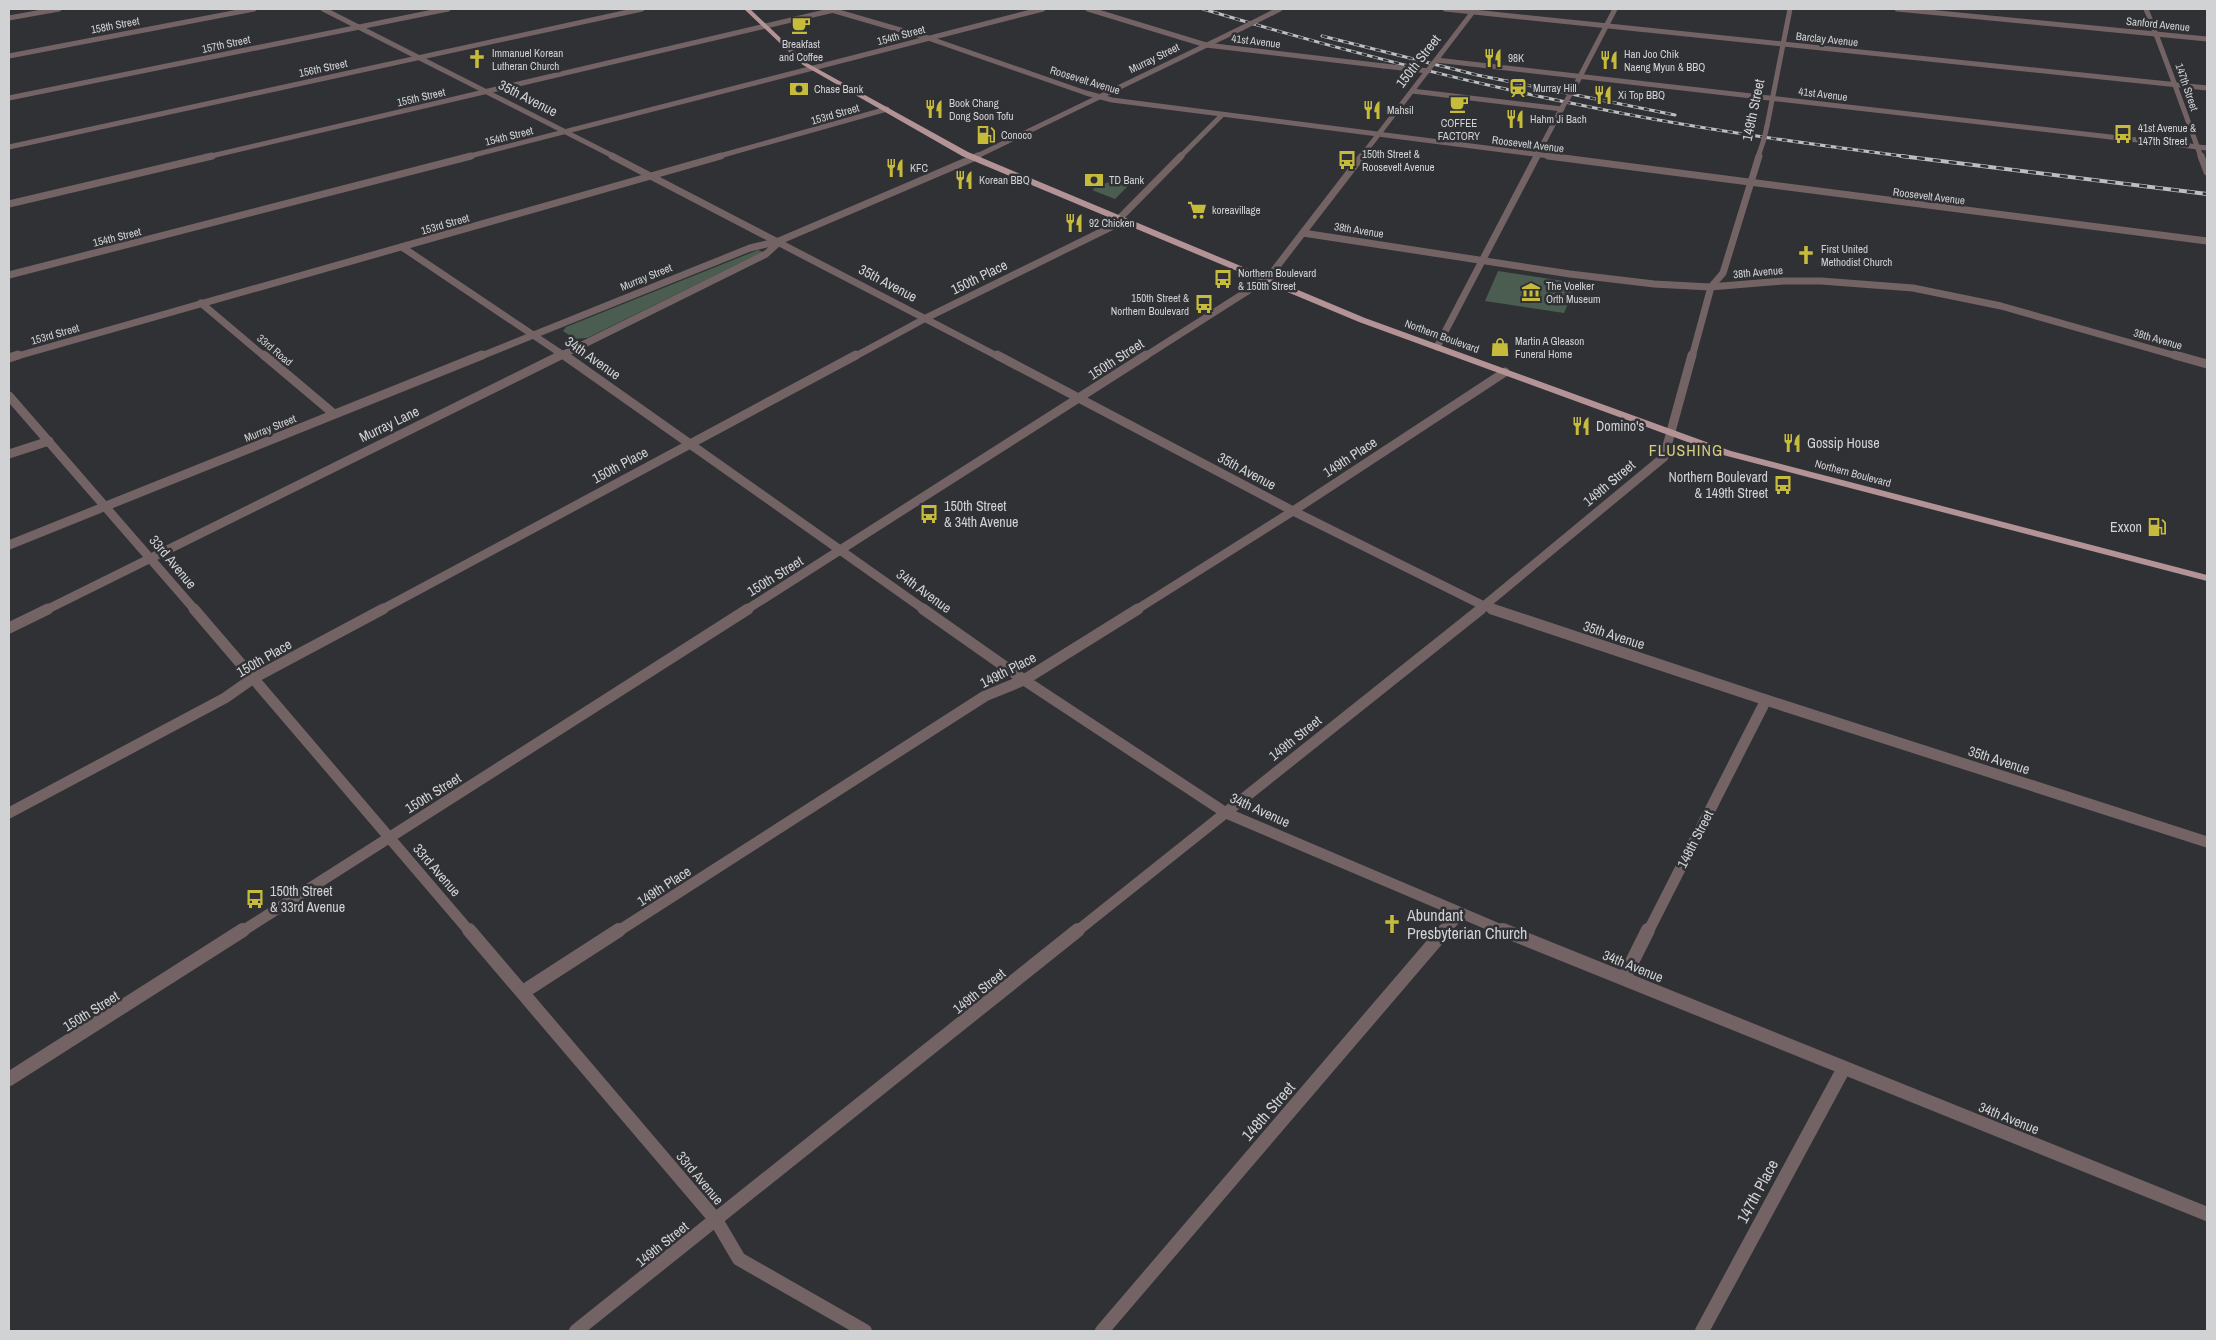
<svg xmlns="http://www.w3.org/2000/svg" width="2216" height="1340" viewBox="0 0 2216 1340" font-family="'Archivo Narrow',sans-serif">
<rect width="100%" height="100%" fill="#303135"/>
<g fill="#4a5d50">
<path d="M1112 181 1115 184 1125 182 1131 183 1115 199 1092 190 1095 189 1092 188Z"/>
<path d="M758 250 763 252 587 338 575 339 563 331 566 327Z"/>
<path d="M1498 271 1577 283 1564 313 1485 301Z"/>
</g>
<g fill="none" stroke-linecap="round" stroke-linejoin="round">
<g stroke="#736364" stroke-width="5">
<path d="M323 9 615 157"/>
<path d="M1088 9 1206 45 1384 66"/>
<path d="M1445 9 2207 88"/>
<path d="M2146 9C2166 58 2183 108 2201 157"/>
<path d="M1272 13 1280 9"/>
<path d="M9 18 59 9"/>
<path d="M9 56 254 9"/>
<path d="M1436 60 2207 148"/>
<path d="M1573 90 1615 9"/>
<path d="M1412 91 1562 109"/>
<path d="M9 98 448 9"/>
<path d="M1767 126 1790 9"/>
<path d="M9 147 642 9"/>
<path d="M207 157 838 9"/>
<path d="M466 157 1043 9"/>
<path d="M716 157 887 109"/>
<path d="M975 157 1242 28"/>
<path d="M1180 157 1222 115"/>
<path d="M1536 157 1563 106"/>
<path d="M1758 157 1764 139"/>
</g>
<g stroke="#736364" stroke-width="7">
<path d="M612 156 999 357"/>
<path d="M2201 156 2207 172"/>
<path d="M9 204 212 156"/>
<path d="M1303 233 1570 274 1654 284 1710 287 1784 281H1821L1913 288 2001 306 2180 357"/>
<path d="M402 247 566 357"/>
<path d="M9 275 471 156"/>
<path d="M201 303 265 357"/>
<path d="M1437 347 1537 156"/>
<path d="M14 357 721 156"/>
<path d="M479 357 750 248 779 241 978 156"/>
<path d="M558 357 766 254 778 243"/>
<path d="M854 357 926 318 1111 227 1181 156"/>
<path d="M1692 357 1711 287 1723 273 1759 156"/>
</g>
<g stroke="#736364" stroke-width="9">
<path d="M264 355 334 414"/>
<path d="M564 355 925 610"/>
<path d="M997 355 1293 511 1484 606 1496 610"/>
<path d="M2175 355 2207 364"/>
<path d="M9 358 18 355"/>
<path d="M9 396 195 610"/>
<path d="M9 454 49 441"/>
<path d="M9 545 482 355"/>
<path d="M46 610 561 355"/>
<path d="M381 610 856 355"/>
<path d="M1136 610 1293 511 1505 372"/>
<path d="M1479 610 1664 457 1692 355"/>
</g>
<g stroke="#736364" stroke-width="11">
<path d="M194 609 470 932"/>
<path d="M923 609 1024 680 1226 813 1506 932"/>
<path d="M1492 609 1766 700 2207 842"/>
<path d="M9 628 48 609"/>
<path d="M9 813 225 698 252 679 383 609"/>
<path d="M617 932 985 696 1024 680 1138 609"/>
<path d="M1076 932 1481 609"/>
<path d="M1444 932 1460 913"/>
<path d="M1648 932 1766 700"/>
</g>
<g stroke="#736364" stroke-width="14">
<path d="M469 930 716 1220 739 1259 865 1331"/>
<path d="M1503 930 2207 1214"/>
<path d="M1624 978 1648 930"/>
<path d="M523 992 619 930"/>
<path d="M576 1331 1078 930"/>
<path d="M1102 1331 1445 930"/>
<path d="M1702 1331 1844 1068"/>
</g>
<g stroke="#736364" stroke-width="5">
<path d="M828 9 928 38 1086 93 1112 100 1558 157"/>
<path d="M1897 9 2207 39"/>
<path d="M1436 60 1475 9"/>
<path d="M1361 157 1418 83"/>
</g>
<g stroke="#736364" stroke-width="7">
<path d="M1548 156 2207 241"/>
<path d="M1144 357 1268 278 1362 156"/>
</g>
<path stroke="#736364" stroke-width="9" d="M746 610 1146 355"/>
<path stroke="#736364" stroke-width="11" d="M241 932 748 609"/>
<path stroke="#736364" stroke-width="14" d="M9 1079 243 930"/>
<path fill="#b39395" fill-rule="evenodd" d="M744 9H750L807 63 968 152 1365 318 1731 451 2207 575V581L1723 455 1359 322 962 156 803 65Z"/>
<g stroke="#bdbec0" stroke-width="3">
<g id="rail-far1">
<path d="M1203 9C1329 47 1456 80 1585 106 1692 128 1801 143 1910 157"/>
<path d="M1322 36 1477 75 1675 115"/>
</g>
</g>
<g stroke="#bdbec0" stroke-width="4">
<path id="rail" d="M1901 156 2207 194"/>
</g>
<use href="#rail-far1" stroke="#303135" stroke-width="2" stroke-dasharray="5.5" stroke-linecap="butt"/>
<use href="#rail" stroke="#303135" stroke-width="2.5" stroke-dasharray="8" stroke-linecap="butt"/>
<g stroke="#736364" stroke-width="5">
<path d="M1242 28 1272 13"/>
<path d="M1384 66 1428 71"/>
<path d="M1563 106 1573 90"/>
<path d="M1764 139 1767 126"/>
</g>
<path stroke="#736364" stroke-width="5" d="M1418 83 1436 60"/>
</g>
<defs>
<g id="cafe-bare" transform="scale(1.5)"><path d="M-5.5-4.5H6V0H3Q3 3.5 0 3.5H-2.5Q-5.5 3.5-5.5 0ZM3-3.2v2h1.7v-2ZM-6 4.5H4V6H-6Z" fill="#c7bb3b" stroke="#303135" stroke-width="2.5" paint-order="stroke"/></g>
<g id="restaurant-bare" transform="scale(1.5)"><path d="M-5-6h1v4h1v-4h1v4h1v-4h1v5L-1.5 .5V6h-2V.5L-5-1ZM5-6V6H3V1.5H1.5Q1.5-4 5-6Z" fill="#c7bb3b" stroke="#303135" stroke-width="2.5" paint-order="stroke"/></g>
<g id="church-bare" transform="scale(1.5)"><path d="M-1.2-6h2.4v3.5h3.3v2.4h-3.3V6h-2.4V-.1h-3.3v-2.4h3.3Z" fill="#c7bb3b" stroke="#303135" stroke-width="2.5" paint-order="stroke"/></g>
<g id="station-bare" transform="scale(1.5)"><path d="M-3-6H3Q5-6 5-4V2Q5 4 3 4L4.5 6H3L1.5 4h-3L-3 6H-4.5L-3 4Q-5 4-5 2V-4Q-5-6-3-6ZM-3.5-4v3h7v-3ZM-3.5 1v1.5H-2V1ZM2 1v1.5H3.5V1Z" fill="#c7bb3b" stroke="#303135" stroke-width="2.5" paint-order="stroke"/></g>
<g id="bank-bare" transform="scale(1.5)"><path d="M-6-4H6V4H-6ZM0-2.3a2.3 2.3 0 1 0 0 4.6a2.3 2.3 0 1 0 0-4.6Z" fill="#c7bb3b" stroke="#303135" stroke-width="2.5" paint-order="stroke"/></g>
<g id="bus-bare" transform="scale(1.5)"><path d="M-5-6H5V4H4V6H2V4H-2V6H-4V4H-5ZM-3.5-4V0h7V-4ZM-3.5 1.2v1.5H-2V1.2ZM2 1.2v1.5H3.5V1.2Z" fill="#c7bb3b" stroke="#303135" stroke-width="2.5" paint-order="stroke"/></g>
<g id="fuel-bare" transform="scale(1.5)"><path d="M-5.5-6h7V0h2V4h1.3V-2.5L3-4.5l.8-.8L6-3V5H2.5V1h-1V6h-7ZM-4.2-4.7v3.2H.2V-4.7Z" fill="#c7bb3b" stroke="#303135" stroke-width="2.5" paint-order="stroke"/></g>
<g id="supermarket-bare" transform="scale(1.5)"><path d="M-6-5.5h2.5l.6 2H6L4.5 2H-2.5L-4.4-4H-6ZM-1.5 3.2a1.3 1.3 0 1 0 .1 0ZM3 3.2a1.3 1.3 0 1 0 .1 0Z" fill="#c7bb3b" stroke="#303135" stroke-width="2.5" paint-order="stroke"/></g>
<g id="museum-bare" transform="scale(1.5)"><path d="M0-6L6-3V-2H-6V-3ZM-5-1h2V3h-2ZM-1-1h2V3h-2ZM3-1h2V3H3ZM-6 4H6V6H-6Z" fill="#c7bb3b" stroke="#303135" stroke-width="2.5" paint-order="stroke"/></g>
<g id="shop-bare" transform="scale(1.5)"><path d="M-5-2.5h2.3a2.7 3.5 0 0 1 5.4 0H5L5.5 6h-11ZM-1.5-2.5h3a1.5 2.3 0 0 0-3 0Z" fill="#c7bb3b" stroke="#303135" stroke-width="2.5" paint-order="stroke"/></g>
</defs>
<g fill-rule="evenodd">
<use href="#cafe-bare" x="801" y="25"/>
<use href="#restaurant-bare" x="1493" y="58"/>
<use href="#church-bare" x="477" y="59"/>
<use href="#restaurant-bare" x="1609" y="60"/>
<use href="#station-bare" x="1518" y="88"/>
<use href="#bank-bare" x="799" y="89"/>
<use href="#restaurant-bare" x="1603" y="95"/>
<use href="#cafe-bare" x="1459" y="104"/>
<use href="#restaurant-bare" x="934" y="109"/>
<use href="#restaurant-bare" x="1372" y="110"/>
<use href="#restaurant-bare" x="1515" y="119"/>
<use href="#bus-bare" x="2123" y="134"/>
<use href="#fuel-bare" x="986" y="135"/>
<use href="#bus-bare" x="1347" y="160"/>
<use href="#restaurant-bare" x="895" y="168"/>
<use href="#restaurant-bare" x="964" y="180"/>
<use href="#bank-bare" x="1094" y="180"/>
<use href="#supermarket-bare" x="1197" y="210"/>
<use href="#restaurant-bare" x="1074" y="223"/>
<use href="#church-bare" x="1806" y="255"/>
<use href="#bus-bare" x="1223" y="279"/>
<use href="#museum-bare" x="1531" y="292"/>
<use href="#bus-bare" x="1204" y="304"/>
<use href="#shop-bare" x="1500" y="347"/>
<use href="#restaurant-bare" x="1581" y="426"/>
<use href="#restaurant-bare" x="1792" y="443"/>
<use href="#bus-bare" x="1783" y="485"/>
<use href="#bus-bare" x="929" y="514"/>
<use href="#fuel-bare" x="2157" y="527"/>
<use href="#bus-bare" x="255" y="899"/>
<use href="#church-bare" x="1392" y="924"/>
</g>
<g text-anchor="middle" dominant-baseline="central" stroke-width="5" stroke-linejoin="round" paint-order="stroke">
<g font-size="11" fill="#d1d2d4" stroke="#303135">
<text transform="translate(2158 24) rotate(6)">Sanford Avenue</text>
<text transform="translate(115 25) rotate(-11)">158th Street</text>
<text transform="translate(901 35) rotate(-15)">154th Street</text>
<text transform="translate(1827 39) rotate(6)">Barclay Avenue</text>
<text transform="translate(1256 41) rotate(7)">41st Avenue</text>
<text transform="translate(226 44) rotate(-12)">157th Street</text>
<text transform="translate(1154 58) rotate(-26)">Murray Street</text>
<text transform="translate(323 68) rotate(-12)">156th Street</text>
<text transform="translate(1085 80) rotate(17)">Roosevelt Avenue</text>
<text transform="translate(2187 87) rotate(71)">147th Street</text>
<text transform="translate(1823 94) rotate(7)">41st Avenue</text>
<text transform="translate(421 97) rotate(-13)">155th Street</text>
<text transform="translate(835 114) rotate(-16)">153rd Street</text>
<text transform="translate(509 136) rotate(-14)">154th Street</text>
<text transform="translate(1528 144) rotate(7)">Roosevelt Avenue</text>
<text transform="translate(1929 196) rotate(7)">Roosevelt Avenue</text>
<text transform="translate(445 224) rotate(-16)">153rd Street</text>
<text transform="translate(1359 230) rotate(9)">38th Avenue</text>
<text transform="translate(117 237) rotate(-14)">154th Street</text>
<text transform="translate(1758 272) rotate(-5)">38th Avenue</text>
<text transform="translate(646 277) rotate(-22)">Murray Street</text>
<text transform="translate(55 334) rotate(-16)">153rd Street</text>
<text transform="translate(1442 336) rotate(20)">Northern Boulevard</text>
<text transform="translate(2158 339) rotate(16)">38th Avenue</text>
<text transform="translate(275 350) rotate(40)">33rd Road</text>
<text transform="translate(270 428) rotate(-22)">Murray Street</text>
<text transform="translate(1853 473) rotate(15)">Northern Boulevard</text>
</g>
<g font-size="11" fill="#d1d2d4" stroke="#303135" text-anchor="start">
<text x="801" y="44" text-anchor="middle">Breakfast<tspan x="801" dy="13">and Coffee</tspan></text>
<text x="492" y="53">Immanuel Korean<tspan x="492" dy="13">Lutheran Church</tspan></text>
<text x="1624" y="54">Han Joo Chik<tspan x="1624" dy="13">Naeng Myun &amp; BBQ</tspan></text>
<text x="1508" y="58">98K</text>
<text x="1533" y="88">Murray Hill</text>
<text x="814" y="89">Chase Bank</text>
<text x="1618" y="95">Xi Top BBQ</text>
<text x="949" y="103">Book Chang<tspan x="949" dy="13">Dong Soon Tofu</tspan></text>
<text x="1387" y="110">Mahsil</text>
<text x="1530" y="119">Hahm Ji Bach</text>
<text x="1459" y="123" text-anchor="middle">COFFEE<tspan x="1459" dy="13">FACTORY</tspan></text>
<text x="2138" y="128">41st Avenue &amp;<tspan x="2138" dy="13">147th Street</tspan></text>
<text x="1001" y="135">Conoco</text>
<text x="1362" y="154">150th Street &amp;<tspan x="1362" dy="13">Roosevelt Avenue</tspan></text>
<text x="910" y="168">KFC</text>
<text x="979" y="180">Korean BBQ</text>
<text x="1109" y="180">TD Bank</text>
<text x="1212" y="210">koreavillage</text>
<text x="1089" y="223">92 Chicken</text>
<text x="1821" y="249">First United<tspan x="1821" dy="13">Methodist Church</tspan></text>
<text x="1238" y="273">Northern Boulevard<tspan x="1238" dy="13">&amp; 150th Street</tspan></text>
<text x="1546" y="286">The Voelker<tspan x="1546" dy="13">Orth Museum</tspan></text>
<text x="1189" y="298" text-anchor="end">150th Street &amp;<tspan x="1189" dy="13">Northern Boulevard</tspan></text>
<text x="1515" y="341">Martin A Gleason<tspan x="1515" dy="13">Funeral Home</tspan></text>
</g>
<g font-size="14" fill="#d1d2d4" stroke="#303135">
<text transform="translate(1418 61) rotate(-52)">150th Street</text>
<text transform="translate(528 98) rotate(27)">35th Avenue</text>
<text transform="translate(1753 110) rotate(-78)">149th Street</text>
<text transform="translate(979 277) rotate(-26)">150th Place</text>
<text transform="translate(888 283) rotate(28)">35th Avenue</text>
<text transform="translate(593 358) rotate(35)">34th Avenue</text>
<text transform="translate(1116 359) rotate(-33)">150th Street</text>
<text transform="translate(389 424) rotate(-26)">Murray Lane</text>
<text transform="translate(1350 457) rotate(-33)">149th Place</text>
<text transform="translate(620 465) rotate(-28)">150th Place</text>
<text transform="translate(1247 471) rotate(28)">35th Avenue</text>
<text transform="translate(1609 483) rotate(-40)">149th Street</text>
<text transform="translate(173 562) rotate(50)">33rd Avenue</text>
<text transform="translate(775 576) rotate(-32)">150th Street</text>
<text transform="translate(924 591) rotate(36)">34th Avenue</text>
<text transform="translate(1614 635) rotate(18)">35th Avenue</text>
<text transform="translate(264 658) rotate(-30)">150th Place</text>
<text transform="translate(1008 670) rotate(-27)">149th Place</text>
<text transform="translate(1295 738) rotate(-39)">149th Street</text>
<text transform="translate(1999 760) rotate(18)">35th Avenue</text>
<text transform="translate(433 793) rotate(-32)">150th Street</text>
<text transform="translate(1260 810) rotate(24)">34th Avenue</text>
<text transform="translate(1695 839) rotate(-63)">148th Street</text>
<text transform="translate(437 870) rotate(49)">33rd Avenue</text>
<text transform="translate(664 886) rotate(-33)">149th Place</text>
<text transform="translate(1633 966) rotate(22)">34th Avenue</text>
<text transform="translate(979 991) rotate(-39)">149th Street</text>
<text transform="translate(91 1011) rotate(-32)">150th Street</text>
<text transform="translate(2009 1118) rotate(22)">34th Avenue</text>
<text transform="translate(700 1178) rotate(50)">33rd Avenue</text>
<text transform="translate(662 1244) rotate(-39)">149th Street</text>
</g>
<g font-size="14" fill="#d1d2d4" stroke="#303135" text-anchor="start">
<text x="1596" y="426">Domino's</text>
<text x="1807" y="443">Gossip House</text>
<text x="1768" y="477" text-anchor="end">Northern Boulevard<tspan x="1768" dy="16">&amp; 149th Street</tspan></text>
<text x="944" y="506">150th Street<tspan x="944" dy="16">&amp; 34th Avenue</tspan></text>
<text x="2142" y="527" text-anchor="end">Exxon</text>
<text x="270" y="891">150th Street<tspan x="270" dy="16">&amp; 33rd Avenue</tspan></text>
</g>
<g font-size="16" letter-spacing="1" fill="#d4cc7e" stroke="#303135">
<text x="1686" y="450">FLUSHING</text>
</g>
<g font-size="16" fill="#d1d2d4" stroke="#303135" text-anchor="start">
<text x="1407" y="915">Abundant<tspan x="1407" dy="18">Presbyterian Church</tspan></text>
</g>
<g font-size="16" fill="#d1d2d4" stroke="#303135">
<text transform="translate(1268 1111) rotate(-49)">148th Street</text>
<text transform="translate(1757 1191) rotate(-62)">147th Place</text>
</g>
</g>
<rect width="2216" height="1340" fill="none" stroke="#d1d2d4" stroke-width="20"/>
</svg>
